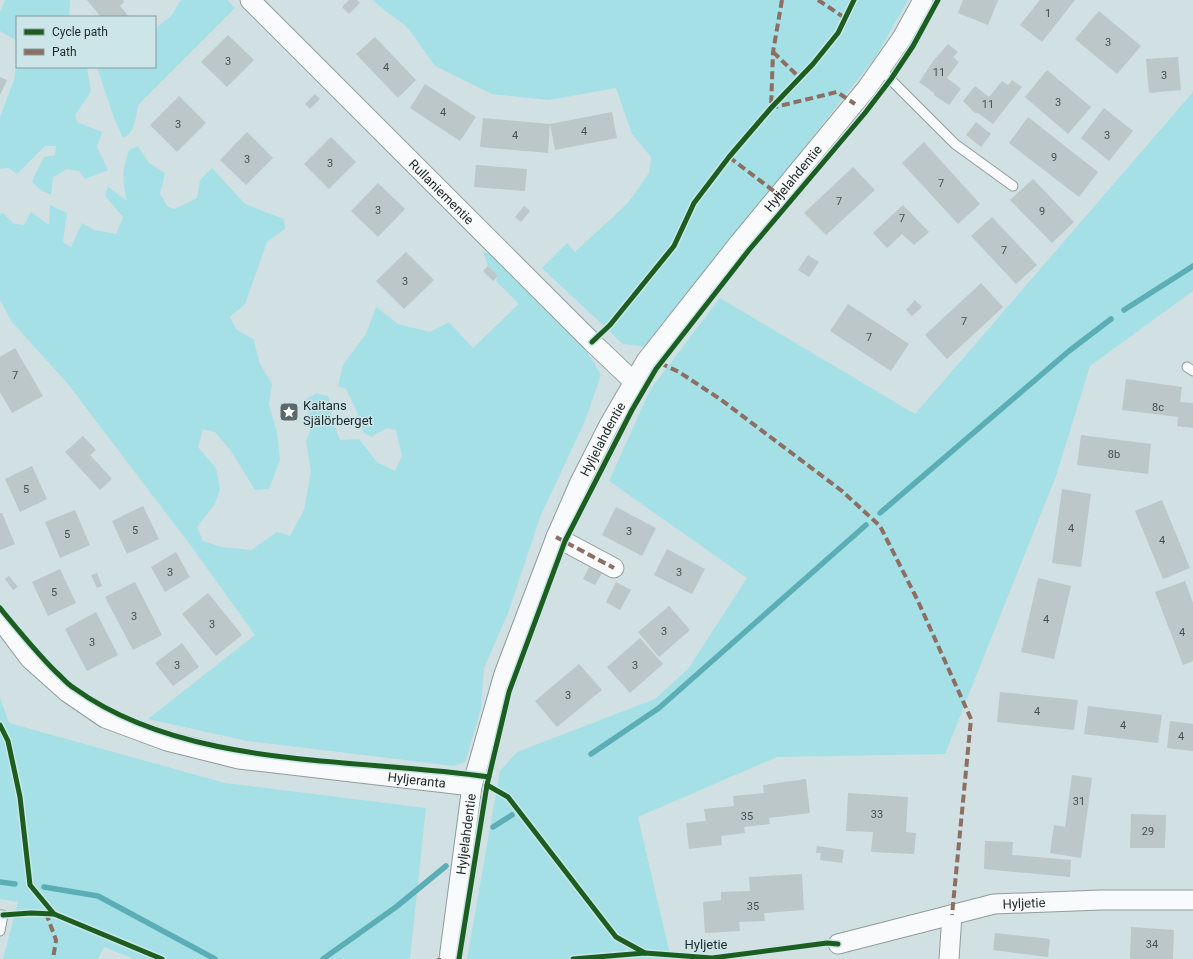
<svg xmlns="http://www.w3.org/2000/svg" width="1193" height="959" viewBox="0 0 1193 959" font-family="Roboto,sans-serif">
<rect width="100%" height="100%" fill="#d1e0e2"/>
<g fill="#a5e0e6">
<path d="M5 0H70L69 17H17V41L0 31V12Z"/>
<path d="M181 0H227L235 8 139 104C135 116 136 133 123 138L114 118 97 67H155V29L171 16Z"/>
<path d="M374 0H908L875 58 646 347 623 344 542 268 567 243 575 252 628 203 649 173 651 157 632 134 616 88 549 100 492 94 435 66 408 28 373 1Z"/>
<path d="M17 57V67H87L91 92 75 115 77 122 102 132 97 147 108 170 85 179 79 171 67 169 53 177 51 195 39 189 32 181 44 157 55 155 56 146H45L17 174 9 168 0 169V117L14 80Z"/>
<path d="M1193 92V291L1090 366 1056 476 945 754 777 757 638 817 671 959H467L500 771 517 752 655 699 688 669 747 578 609 481 650 390 720 298 915 414Z"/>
<path d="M138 146 149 163 165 173 160 194 168 207 175 209 197 198 200 180 212 168 245 204 284 219 285 229 267 242 245 304 230 317 236 329 254 340 259 362 272 384 269 404 277 433 280 460 269 489 255 490 231 451 215 432 203 429 198 447 216 468 220 489 215 504 197 527 203 541 222 547 251 550 277 532 290 536 304 510 311 471 306 442 311 427 306 399 317 393 329 397 332 418 340 440 359 439 377 462 395 471 402 456 396 430 387 428 371 437 363 432 357 412 346 389 338 386 343 365 366 334 376 307 398 324 430 332 449 322 473 348 519 304 496 281 498 276 488 266 483 252 496 256 583 345 601 375 585 421 540 517 508 613 484 668 481 709 465 762 454 766 247 741 148 719 255 635 191 546 68 384 12 322 0 300V214L3 213 14 224 24 225 31 212 49 225 50 205 67 213 63 242 71 247 82 223 94 230 116 234 123 217 105 196 108 187 127 201C122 180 122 170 129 150Z"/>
<path d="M0 698 9 723 225 783 426 808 410 959H134L104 947 98 959H3L18 902 0 899Z"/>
</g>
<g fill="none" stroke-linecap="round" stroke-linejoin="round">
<g stroke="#5baeb6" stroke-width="5.5">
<path d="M1124 310 1193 266"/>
<path d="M880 513 1069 351 1111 319"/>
<path d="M591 754 659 708 866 525"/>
<path d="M493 827 512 815"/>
<path d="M0 882 15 884"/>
<path d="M44 887 98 896 215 959"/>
<path d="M323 959 396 907 446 866"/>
</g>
</g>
<g fill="#bbc7c8">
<path d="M87 0H123L124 2 120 6 129 17H101Z"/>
<path d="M349 0H357L360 3 349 14 342 7Z"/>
<path d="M963 0H998L988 25 958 13Z"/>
<path d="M1040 0H1075L1042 42 1020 25Z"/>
<path d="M1099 11 1141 46 1117 74 1075 39Z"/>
<path d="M228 35 254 60 227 87 201 62Z"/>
<path d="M375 37 416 80 398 98 356 54Z"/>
<path d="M948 44 958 52 953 57 959 62 947 78 961 89 949 105 934 95V93L919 82 934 60Z"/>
<path d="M1178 57 1181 90 1149 93 1146 59Z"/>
<path d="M1047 70 1091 107 1068 134 1025 97Z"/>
<path d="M0 77 7 80 0 95Z"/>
<path d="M1012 80 1022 87 993 124 978 113H975L963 101 975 86 989 97 1002 81 1008 85Z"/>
<path d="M425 84 476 117 460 141 410 108Z"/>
<path d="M315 94 320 99 310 109 305 104Z"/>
<path d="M179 96 206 123 177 152 150 125Z"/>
<path d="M1104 108 1133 131 1109 161 1081 138Z"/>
<path d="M612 112 617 138 555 150 550 124Z"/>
<path d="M1028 117 1098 172 1079 197 1009 143Z"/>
<path d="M483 118 550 124 548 153 480 147Z"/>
<path d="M976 122 991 134 981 147 966 135Z"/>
<path d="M247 132 273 158 246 185 220 160Z"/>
<path d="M331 137 356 162 329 189 304 164Z"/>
<path d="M924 142 980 204 958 224 902 163Z"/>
<path d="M476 165 527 169 525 191 474 187Z"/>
<path d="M853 167 875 190 826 235 804 213Z"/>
<path d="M1033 179 1074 222 1052 243 1010 200Z"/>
<path d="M378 183 405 209 378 237 351 211Z"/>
<path d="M903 205 929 232 914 245 902 234 887 248 873 233Z"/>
<path d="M524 206 530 211 521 222 515 217Z"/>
<path d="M992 217 1037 265 1016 284 971 236Z"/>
<path d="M406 252 434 280 404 309 376 281Z"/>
<path d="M808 255 819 262 809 277 798 270Z"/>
<path d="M488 266 498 276 493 281 483 271Z"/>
<path d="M981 283 1003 307 947 359 925 335Z"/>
<path d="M915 300 922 307 912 316 906 310Z"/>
<path d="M848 304 909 344 891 371 830 331Z"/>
<path d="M15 348 43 396 12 413 0 392V357Z"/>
<path d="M1126 379 1182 387 1180 402 1193 403V428L1177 426 1178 417 1122 410Z"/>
<path d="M1081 435 1151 444 1148 474 1077 465Z"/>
<path d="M83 436 96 450 90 455 112 479 100 490 65 452Z"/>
<path d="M32 466 47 499 20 512 5 479Z"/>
<path d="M1062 489 1091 494 1081 567 1052 563Z"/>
<path d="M1162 500 1190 568 1163 579 1135 511Z"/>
<path d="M143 506 159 539 127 554 112 521Z"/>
<path d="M616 507 656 528 642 556 602 535Z"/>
<path d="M75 510 90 545 60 558 45 522Z"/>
<path d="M0 513H2L15 544 0 550Z"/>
<path d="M667 549 705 569 692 594 654 575Z"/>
<path d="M176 552 190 577 165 592 151 567Z"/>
<path d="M589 567 602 573 595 585 583 579Z"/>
<path d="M60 569 76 603 48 616 32 582Z"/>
<path d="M97 573 102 586 97 588 91 575Z"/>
<path d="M9 576 18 587 13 590 5 579Z"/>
<path d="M1038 578 1071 586 1054 659 1021 652Z"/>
<path d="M1185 581 1193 603V661L1183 665 1155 592Z"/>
<path d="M135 582 162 635 133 650 105 597Z"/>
<path d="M616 582 631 590 620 610 606 602Z"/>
<path d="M208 593 242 635 216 656 182 614Z"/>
<path d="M669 606 690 630 659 657 638 632Z"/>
<path d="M96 612 118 655 87 671 65 629Z"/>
<path d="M640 638 663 664 630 693 607 667Z"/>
<path d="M182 643 199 667 173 686 155 663Z"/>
<path d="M579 664 602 690 557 727 535 701Z"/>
<path d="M1000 692 1078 700 1074 730 997 722Z"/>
<path d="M1088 706 1162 715 1158 743 1084 734Z"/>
<path d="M1170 721 1193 724V751L1167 748Z"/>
<path d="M1072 775 1092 778 1081 858 1050 853 1054 825 1065 827Z"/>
<path d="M806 779 810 813 769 818 770 824 744 827 745 833 721 836 722 845 689 849 686 823 706 821 704 809 734 806 733 796 764 793 763 785Z"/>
<path d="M848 793 908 797 906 832 916 833 914 854 871 852 873 832 846 831Z"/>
<path d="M1131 814 1166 815 1165 848H1130Z"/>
<path d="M985 841 1013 842 1012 855 1071 860 1070 877 984 869Z"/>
<path d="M817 846 844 850 842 863 820 860 821 853H816Z"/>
<path d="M802 874 804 910 764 913 765 921 739 922 740 931 705 933 703 902 721 900V892L750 891 749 877Z"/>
<path d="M1131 927 1174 930 1173 959H1130Z"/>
<path d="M995 933 1050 939 1048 957 993 950Z"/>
</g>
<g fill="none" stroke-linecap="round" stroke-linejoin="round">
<g stroke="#909c9d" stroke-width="11">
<g id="lane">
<path d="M880 69 955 144 1013 186"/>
<path d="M1187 367 1193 371"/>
<path d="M0 915H3L0 931"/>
</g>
</g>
<g stroke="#909c9d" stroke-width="21">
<g id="street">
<path id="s1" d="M250 0 592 342 634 382"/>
<path d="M556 537 614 568"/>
<path id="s2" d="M0 619 30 659 67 692 105 718 167 741 239 759 472 786"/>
<path id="s3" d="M838 944 994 904 1101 900H1193"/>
<path id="s4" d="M449 959 472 786 504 674 556 537 580 482 609 425 646 361 739 243 867 88 902 38 923 0"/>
<path d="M949 959 952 915"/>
</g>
</g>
<use href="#lane" stroke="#f8fafb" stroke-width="9"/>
<use href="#street" stroke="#f8fafb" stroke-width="19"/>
<g stroke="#8d6e63" stroke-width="4" stroke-dasharray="8 4" stroke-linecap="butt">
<path d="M782 0 773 52 771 108 837 92 855 104"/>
<path d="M818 0 845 18"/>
<path d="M773 52 800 78"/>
<path d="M729 157 779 195"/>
<path d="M660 363 679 372 720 399 842 491 880 526 917 599 971 719 952 915"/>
<path d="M556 537 614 568"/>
<path d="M46 913 56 940 53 959"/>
<path d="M439 959V958"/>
</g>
<g stroke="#cbe5e8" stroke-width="8">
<g id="cycleway">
<path d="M592 342 610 325 674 246 694 203 729 157 771 108 813 64 838 33 854 0"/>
<path d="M0 608C18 630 36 652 56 672 62 677 67 684 74 688 187 770 356 757 489 777"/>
<path d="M0 725 8 741 20 797 30 885 54 914 162 959"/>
<path d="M487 785 508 797 616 937 645 953"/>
<path d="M3 915 31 913 54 914"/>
<path d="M459 959 487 785 509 692 565 541 632 410 656 369 749 250 865 113 891 79 913 46 938 0"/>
<path d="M573 959 645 953 712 958 827 943 838 944"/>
</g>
</g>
<use href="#cycleway" stroke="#1b5e20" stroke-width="5"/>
</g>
<defs>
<g id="sight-square" transform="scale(1)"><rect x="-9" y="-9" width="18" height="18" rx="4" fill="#5d686a" stroke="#cbe5e8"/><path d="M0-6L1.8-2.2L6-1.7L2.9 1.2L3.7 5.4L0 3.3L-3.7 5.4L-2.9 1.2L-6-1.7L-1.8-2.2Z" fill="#fff"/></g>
</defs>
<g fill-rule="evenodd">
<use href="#sight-square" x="289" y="412"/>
</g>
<g text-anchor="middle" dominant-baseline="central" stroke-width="3" stroke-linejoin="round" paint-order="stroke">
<g font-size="11" fill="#455051">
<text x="1048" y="13">1</text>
<text x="1108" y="42">3</text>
<text x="228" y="61">3</text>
<text x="386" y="67">4</text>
<text x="939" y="72">11</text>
<text x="1164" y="75">3</text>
<text x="1058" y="102">3</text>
<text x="988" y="104">11</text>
<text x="443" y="112">4</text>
<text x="178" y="124">3</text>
<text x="584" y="131">4</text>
<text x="515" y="135">4</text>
<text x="1107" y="135">3</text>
<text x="1054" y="157">9</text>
<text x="247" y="159">3</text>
<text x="330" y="163">3</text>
<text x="941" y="183">7</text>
<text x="839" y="201">7</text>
<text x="378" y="210">3</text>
<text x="1042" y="211">9</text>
<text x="902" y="218">7</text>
<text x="1004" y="250">7</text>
<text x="405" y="281">3</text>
<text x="964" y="321">7</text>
<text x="869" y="337">7</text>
<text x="15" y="375">7</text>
<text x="1158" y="407">8c</text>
<text x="1114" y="454">8b</text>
<text x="26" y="489">5</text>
<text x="1071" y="528">4</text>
<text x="135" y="530">5</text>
<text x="629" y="531">3</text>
<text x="67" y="534">5</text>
<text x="1162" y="540">4</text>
<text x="170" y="572">3</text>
<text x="679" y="572">3</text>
<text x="54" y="592">5</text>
<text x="134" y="616">3</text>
<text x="1046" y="619">4</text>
<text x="212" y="624">3</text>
<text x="664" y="631">3</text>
<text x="1182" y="632">4</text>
<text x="92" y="642">3</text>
<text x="177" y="665">3</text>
<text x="635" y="665">3</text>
<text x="568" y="695">3</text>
<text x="1037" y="711">4</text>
<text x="1123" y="725">4</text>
<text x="1181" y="736">4</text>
<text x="1079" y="801">31</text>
<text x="877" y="814">33</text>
<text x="747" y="816">35</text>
<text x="1148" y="831">29</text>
<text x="753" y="906">35</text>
<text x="1152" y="944">34</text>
</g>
<g font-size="13" fill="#1e2829" stroke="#cbe5e8">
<text stroke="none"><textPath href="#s4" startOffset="870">Hyljelahdentie</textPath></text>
<text stroke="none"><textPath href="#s1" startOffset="271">Rullaniementie</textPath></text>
<text stroke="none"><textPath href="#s4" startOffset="546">Hyljelahdentie</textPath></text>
<text stroke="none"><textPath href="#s2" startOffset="465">Hyljeranta</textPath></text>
<text stroke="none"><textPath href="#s4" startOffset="126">Hyljelahdentie</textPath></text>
<text stroke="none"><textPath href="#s3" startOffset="191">Hyljetie</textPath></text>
<text x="706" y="944">Hyljetie</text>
</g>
<g font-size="13" fill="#1e2829" stroke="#cbe5e8" text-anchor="start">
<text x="303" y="405">Kaitans<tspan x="303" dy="15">Själörberget</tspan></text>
</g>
</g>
<rect x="16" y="16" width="140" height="52" fill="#cbe5e8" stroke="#86999c"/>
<rect x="24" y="29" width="20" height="6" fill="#1b5e20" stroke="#86999c"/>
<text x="52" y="36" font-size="12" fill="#1e2829">Cycle path</text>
<rect x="24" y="49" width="20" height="6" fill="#8d6e63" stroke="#86999c"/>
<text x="52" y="56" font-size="12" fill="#1e2829">Path</text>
</svg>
